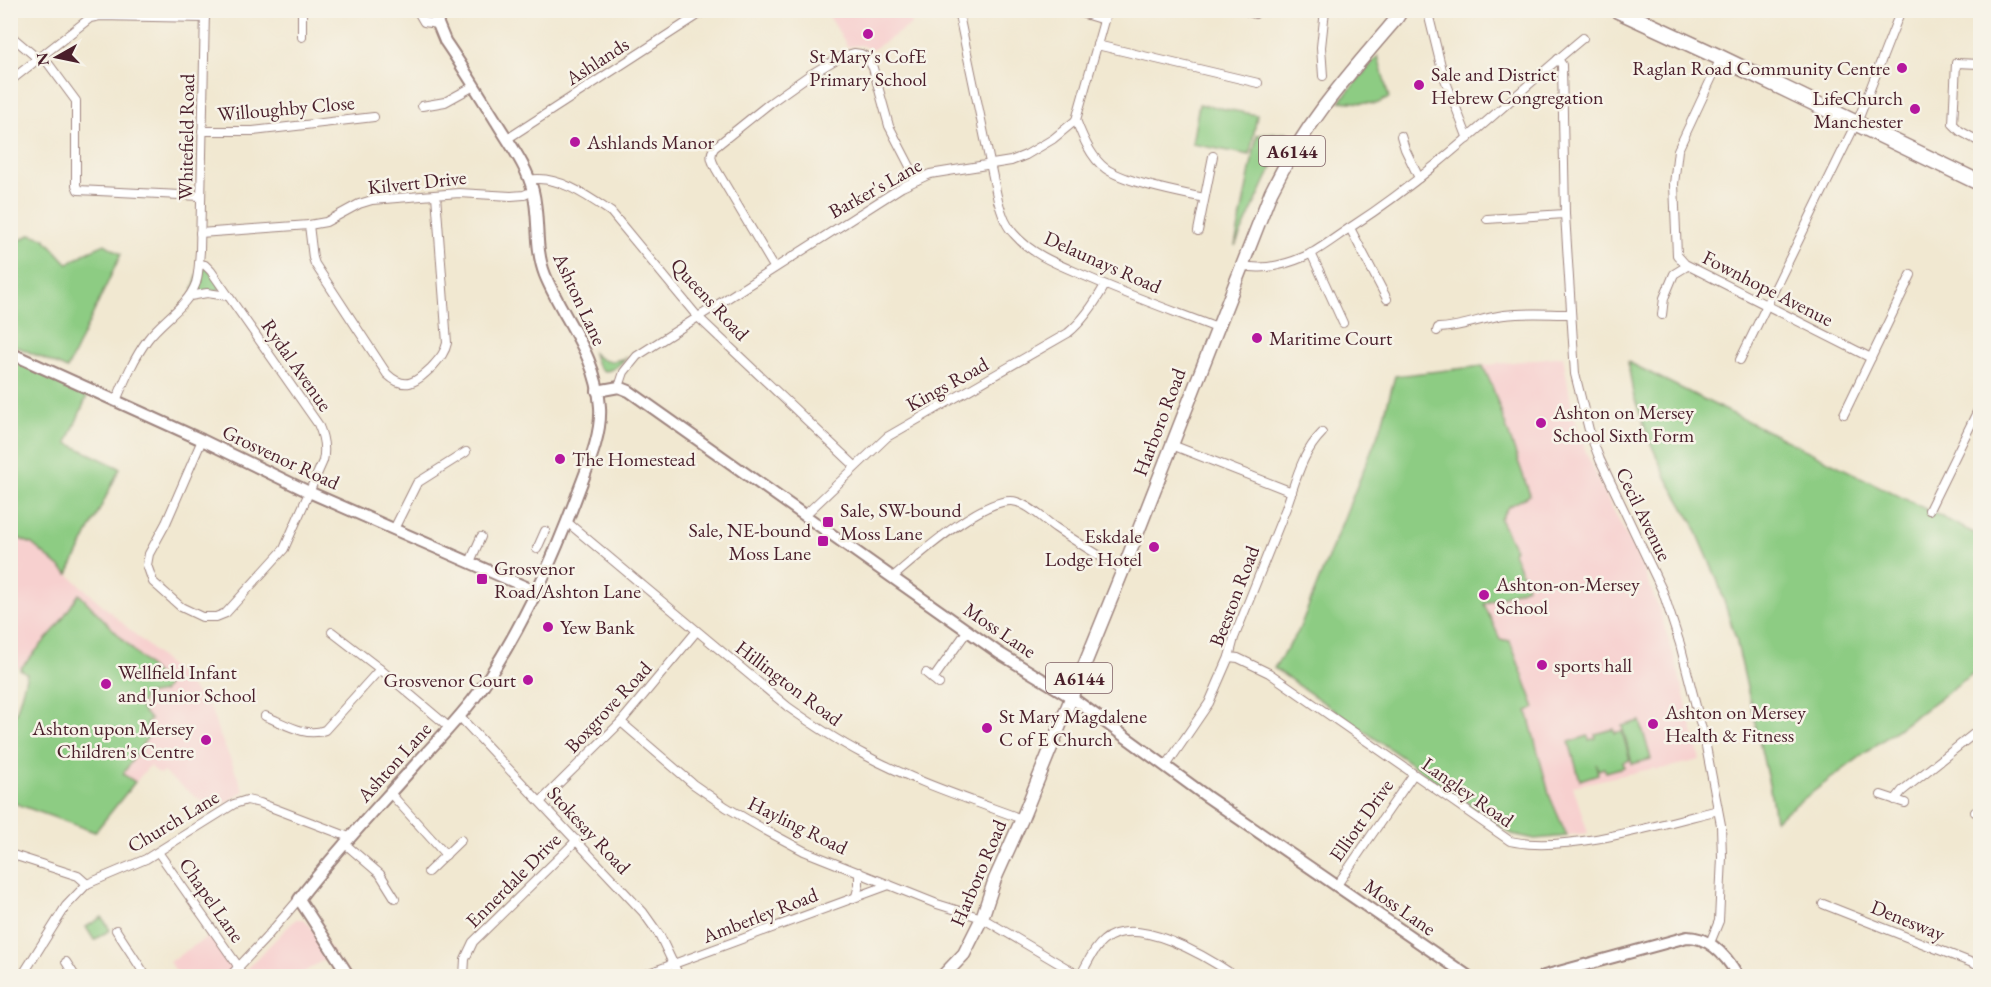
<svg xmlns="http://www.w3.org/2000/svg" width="1991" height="987" viewBox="0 0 1991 987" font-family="'EB Garamond',serif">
<rect width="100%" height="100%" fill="#f7f3e8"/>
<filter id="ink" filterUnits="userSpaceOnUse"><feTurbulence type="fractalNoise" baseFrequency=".0167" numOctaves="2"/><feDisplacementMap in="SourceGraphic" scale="12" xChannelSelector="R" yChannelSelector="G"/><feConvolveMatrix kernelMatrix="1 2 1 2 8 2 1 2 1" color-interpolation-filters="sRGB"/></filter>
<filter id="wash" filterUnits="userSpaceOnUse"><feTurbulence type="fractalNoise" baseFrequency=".008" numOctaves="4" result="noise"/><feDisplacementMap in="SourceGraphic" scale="24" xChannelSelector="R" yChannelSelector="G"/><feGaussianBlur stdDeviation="1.35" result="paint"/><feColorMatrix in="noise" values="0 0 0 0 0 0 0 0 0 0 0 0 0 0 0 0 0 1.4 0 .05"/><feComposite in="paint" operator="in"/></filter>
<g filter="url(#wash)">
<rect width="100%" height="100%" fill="#f1e8d1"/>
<g fill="#f7d0cf">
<path d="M827 11H908L912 24 872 50 861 45 848 47 826 11Z"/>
<path d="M1563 356 1572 409 1586 452 1598 480 1639 560 1658 606 1677 666 1700 760 1656 770 1655 768 1573 786 1588 833 1529 839 1507 831 1274 668 1298 632 1382 424 1395 376Z"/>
<path d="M18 538 32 544 68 574 179 674 211 709 218 731 244 791 213 810 163 772 160 774 149 766 95 832 11 802V723L17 710 27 674 11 662V549Z"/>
<path d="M296 919H303L334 953 298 976H252L246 969Z"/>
<path d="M212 934 232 962 237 976H180L169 962Z"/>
</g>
<g fill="#8dcc83" stroke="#6c7657" stroke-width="1.5">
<path d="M1378 56 1389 98 1376 104 1340 101Z"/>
<path d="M1199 104 1257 115 1250 155 1192 144Z"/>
<path d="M1288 133 1235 246 1257 135Z"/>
<path d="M31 234 45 239 68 264 87 252 105 244 121 254 67 369 11 344V245Z"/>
<path d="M205 265 221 286 215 294H200L193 290 198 274Z"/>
<path d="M593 353C604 364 612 362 626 358 612 373 599 379 593 353Z"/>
<path d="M11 360 88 394 67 443 120 468 68 574 32 544 18 538 11 549Z"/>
<path d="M1628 362 1980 536V668L1775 820 1770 789 1736 639 1717 579 1693 523 1667 479 1651 444 1633 394Z"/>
<path d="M1483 366 1492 386 1530 495 1508 507 1500 519 1515 549 1513 552 1527 587 1484 604 1500 639 1510 641 1535 708 1527 711 1550 797 1567 836 1535 839 1512 834 1274 668 1298 632 1382 424 1395 376Z"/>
<path d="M79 594 167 685 163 692 145 695 140 708 151 720 146 723 151 732 123 774 135 782 95 832 11 802V723L17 710 27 674 20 669 56 628Z"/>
<path d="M1640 721 1651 759 1632 764 1622 726Z"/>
<path d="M1614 729 1615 733 1622 731 1630 760 1623 762 1624 767 1606 772 1604 768 1598 770 1596 764 1598 774 1580 780 1569 742 1588 736 1589 740 1596 738 1595 734Z"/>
<path d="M102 917 110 930 94 940 86 927Z"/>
</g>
</g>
<g filter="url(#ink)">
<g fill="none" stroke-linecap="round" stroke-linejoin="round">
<g stroke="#9e847e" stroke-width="10">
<g id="street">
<path d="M417 10 424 22 438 24"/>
<path d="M958 10 998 201C1002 213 1005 225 1014 234 1032 255 1060 265 1085 276 1128 295 1173 311 1217 328"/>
<path d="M1071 10 1104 20"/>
<path d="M1243 10 1255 14"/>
<path d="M1429 17 1443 74 1468 139"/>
<path d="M10 35 37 58"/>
<path d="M302 37V10"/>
<path d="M1097 45 1258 83"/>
<path d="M42 55 76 101V185L78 190 201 196"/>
<path d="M1721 58 1678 150 1674 184 1677 255 1685 264 1871 358"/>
<path d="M1558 59 1562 65 1565 214 1575 374 1590 434 1600 460 1663 592 1680 644 1705 741 1721 825 1722 857 1719 921 1710 943"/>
<path d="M1980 64 1956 63 1953 124 1960 131 1980 142"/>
<path d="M1323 76 1321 47 1325 10"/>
<path d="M10 81 90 18 100 16 205 18"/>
<path d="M422 106 445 102 474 86"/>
<path d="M1076 120C1082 136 1091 158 1105 168 1123 182 1181 193 1204 198"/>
<path d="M202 131H253L374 117"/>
<path d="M1401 136 1405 149 1419 178"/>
<path d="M507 139 706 10"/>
<path d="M529 180C557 174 589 197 611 212L697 316 855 466"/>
<path d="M1487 219 1565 214"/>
<path d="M309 225 313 258 315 264 387 374C406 392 417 381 432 367 439 359 445 353 447 343L436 195"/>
<path d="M1350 228 1387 299"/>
<path d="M1198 231 1213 156"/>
<path d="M200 233 309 225 326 222 359 204 372 200 459 193 511 196 524 195 533 191"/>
<path d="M1311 253 1343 323"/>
<path d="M199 264 205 265 211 271 318 424C324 437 326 448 323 461L284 549 226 613 216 617H202L181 607 153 582 147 565 149 554 166 523 202 440"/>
<path d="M1242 265C1263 272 1292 263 1312 253 1326 245 1340 234 1354 225 1437 171 1507 101 1583 38"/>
<path d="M774 267 716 169C712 161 709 156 714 148L770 103 808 76 840 57 854 53 861 54 867 57 873 68 889 126 917 180"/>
<path d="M190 296 207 293 228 296"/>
<path d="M1662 315 1664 298 1674 274 1687 266"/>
<path d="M1437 331 1438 328C1461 328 1481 318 1504 315 1526 312 1548 314 1570 314"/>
<path d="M1740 360 1860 115 1901 10"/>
<path d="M619 387 624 372 637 356 902 187 930 174 1011 161 1026 155 1053 139 1076 120 1107 10"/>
<path d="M116 401C125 379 134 358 148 339 162 320 188 306 196 283 199 273 199 261 200 251L205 10"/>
<path d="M1844 414 1911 275"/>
<path d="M1172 445 1292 492"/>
<path d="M1929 510 1980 406"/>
<path d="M805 515 887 437 1068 333C1084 320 1095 303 1105 285"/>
<path d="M567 522 788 707C812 724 836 740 863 754 913 781 968 799 1022 819"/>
<path d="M394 529 417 483 466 452"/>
<path d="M537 549 545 531"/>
<path d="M470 562 481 537"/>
<path d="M893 577C915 558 988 492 1017 502 1031 506 1044 520 1056 528 1078 543 1100 556 1123 570"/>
<path d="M332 632 380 669 450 728"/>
<path d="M1229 657 1238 658 1269 673 1510 841C1565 854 1662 824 1718 810"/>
<path d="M926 673 939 684"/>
<path d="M933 679 968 630"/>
<path d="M265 716C284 723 305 738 325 730L380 669"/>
<path d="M459 716 643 912 660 936 679 976"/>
<path d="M621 722 693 784 726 807 765 830 804 851 937 904 982 918 1080 976"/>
<path d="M1166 766 1209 703 1229 657 1234 638C1252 594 1269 551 1286 508 1296 481 1301 454 1322 433"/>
<path d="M390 793 446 855"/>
<path d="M1881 795 1905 803"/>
<path d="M1895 800 1902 791 1980 729"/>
<path d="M541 801 621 722 696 632"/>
<path d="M1975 812 1980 814"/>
<path d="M344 843 380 874 395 898"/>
<path d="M158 852 236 963 242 976"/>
<path d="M10 854 78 876 87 884"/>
<path d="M428 872 461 840"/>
<path d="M1337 885 1413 775"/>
<path d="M856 896 859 885V872"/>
<path d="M1823 904 1980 966"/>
<path d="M116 930 146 976"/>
<path d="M66 962 75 976"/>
<path d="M22 976 66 906 87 884 146 859 234 804 247 800 260 803 349 837"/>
<path d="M230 976 264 940 299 899"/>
<path d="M464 976 465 959 473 942 577 840"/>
<path d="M641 976 889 885"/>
<path d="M1080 976C1087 965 1092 950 1103 941 1135 913 1207 957 1235 976"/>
</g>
</g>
<g stroke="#9e847e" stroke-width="14">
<g id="secondary">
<path d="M10 353 202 440 309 492 537 592"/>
<path d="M597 391 619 387 629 391 999 653 1071 697 1206 796 1468 976"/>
<path d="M349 976 299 899C335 852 376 809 416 764 438 740 462 716 481 689 521 630 551 565 576 498 586 470 602 437 600 407 597 355 563 319 545 275 534 247 540 219 533 191 527 166 509 143 496 121 479 94 463 67 445 41L438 24 437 10"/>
<path d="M1544 976 1687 937C1711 937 1727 957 1738 976"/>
</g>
</g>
<g stroke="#9e847e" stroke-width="15">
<path id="primary" d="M943 976 964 954 982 918 995 879 1022 819 1123 570 1271 192C1305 123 1348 75 1397 18L1402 10"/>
</g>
<g stroke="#9e847e" stroke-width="18">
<path id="highway" d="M1617 10 1721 58 1980 183"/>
</g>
<use href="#street" stroke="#fff" stroke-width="8"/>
<use href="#secondary" stroke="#fff" stroke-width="10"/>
<use href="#primary" stroke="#fff" stroke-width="12"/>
<use href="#highway" stroke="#fff" stroke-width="15"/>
</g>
</g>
<g fill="#b5179e" stroke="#f7f3e8" stroke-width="2">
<circle cx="868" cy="34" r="6"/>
<circle cx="1902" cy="68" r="6"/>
<circle cx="1419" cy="85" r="6"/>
<circle cx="1915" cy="109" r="6"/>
<circle cx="575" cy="142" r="6"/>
<circle cx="1257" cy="338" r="6"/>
<circle cx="1541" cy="423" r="6"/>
<circle cx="560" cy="459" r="6"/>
<rect x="822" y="516" width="12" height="12" rx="3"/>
<rect x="817" y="535" width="12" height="12" rx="3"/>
<circle cx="1154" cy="547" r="6"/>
<rect x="476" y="573" width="12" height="12" rx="3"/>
<circle cx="1484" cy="595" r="6"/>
<circle cx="548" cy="627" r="6"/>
<circle cx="1542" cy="665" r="6"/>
<circle cx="528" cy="680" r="6"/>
<circle cx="106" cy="684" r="6"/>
<circle cx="1653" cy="724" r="6"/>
<circle cx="987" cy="728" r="6"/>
<circle cx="206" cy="740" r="6"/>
</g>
<g text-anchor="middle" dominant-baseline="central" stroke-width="5" stroke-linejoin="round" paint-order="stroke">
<g fill="#f7f3e8" stroke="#7e5f64" stroke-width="1.5">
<rect x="1259" y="136" width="66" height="30" rx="4.5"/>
<rect x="1046" y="663" width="66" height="30" rx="4.5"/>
</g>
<g font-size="18" font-weight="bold" fill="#4a1f2b">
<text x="1292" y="151">A6144</text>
<text x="1079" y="678">A6144</text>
</g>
<g font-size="20" fill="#4a1f2b" stroke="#f7f3e8" text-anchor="start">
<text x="868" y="56" text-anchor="middle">St Mary's CofE<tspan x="868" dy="23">Primary School</tspan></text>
<text x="1890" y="68" text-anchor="end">Raglan Road Community Centre</text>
<text x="1431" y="74">Sale and District<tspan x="1431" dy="23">Hebrew Congregation</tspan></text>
<text x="1903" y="98" text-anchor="end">LifeChurch<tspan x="1903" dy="23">Manchester</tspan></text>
<text x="587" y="142">Ashlands Manor</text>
<text x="1269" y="338">Maritime Court</text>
<text x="1553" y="412">Ashton on Mersey<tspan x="1553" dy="23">School Sixth Form</tspan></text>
<text x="572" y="459">The Homestead</text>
<text x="840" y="510">Sale, SW-bound<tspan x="840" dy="23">Moss Lane</tspan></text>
<text x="811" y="530" text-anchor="end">Sale, NE-bound<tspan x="811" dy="23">Moss Lane</tspan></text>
<text x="1142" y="536" text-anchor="end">Eskdale<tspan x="1142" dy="23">Lodge Hotel</tspan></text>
<text x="494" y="568">Grosvenor<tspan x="494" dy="23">Road/Ashton Lane</tspan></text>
<text x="1496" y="584">Ashton-on-Mersey<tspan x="1496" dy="23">School</tspan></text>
<text x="560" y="627">Yew Bank</text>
<text x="1554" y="665">sports hall</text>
<text x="118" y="672">Wellfield Infant<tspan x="118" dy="23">and Junior School</tspan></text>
<text x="516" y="680" text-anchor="end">Grosvenor Court</text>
<text x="1665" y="712">Ashton on Mersey<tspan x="1665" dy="23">Health &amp; Fitness</tspan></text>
<text x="999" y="716">St Mary Magdalene<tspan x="999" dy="23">C of E Church</tspan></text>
<text x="194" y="728" text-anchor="end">Ashton upon Mersey<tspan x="194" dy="23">Children's Centre</tspan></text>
</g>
<g font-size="20" fill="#4a1f2b" stroke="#f7f3e8">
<text transform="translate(597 61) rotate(-33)">Ashlands</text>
<text transform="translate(286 108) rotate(-5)">Willoughby Close</text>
<text transform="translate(186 137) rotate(-89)">Whitefield Road</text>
<text transform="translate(417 182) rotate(-6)">Kilvert Drive</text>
<text transform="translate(875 188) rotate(-29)">Barker's Lane</text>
<text transform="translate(1103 262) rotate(24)">Delaunays Road</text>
<text transform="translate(1768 288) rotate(27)">Fownhope Avenue</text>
<text transform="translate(580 299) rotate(65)">Ashton Lane</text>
<text transform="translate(710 299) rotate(47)">Queens Road</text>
<text transform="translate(297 365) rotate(55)">Rydal Avenue</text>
<text transform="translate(947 384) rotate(-29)">Kings Road</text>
<text transform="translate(1159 422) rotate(-69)">Harboro Road</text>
<text transform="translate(281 457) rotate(25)">Grosvenor Road</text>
<text transform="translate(1644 514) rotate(64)">Cecil Avenue</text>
<text transform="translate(1234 596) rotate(-69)">Beeston Road</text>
<text transform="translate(1000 630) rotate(34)">Moss Lane</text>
<text transform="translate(789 683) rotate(37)">Hillington Road</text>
<text transform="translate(608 707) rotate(-47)">Boxgrove Road</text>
<text transform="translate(394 762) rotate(-48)">Ashton Lane</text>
<text transform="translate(1468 792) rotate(35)">Langley Road</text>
<text transform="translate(1361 820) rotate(-55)">Elliott Drive</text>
<text transform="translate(173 821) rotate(-31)">Church Lane</text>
<text transform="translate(798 825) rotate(26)">Hayling Road</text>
<text transform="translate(589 830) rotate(47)">Stokesay Road</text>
<text transform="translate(978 873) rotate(-67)">Harboro Road</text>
<text transform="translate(513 880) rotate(-45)">Ennerdale Drive</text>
<text transform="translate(212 900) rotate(55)">Chapel Lane</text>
<text transform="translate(1400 907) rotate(35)">Moss Lane</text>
<text transform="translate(760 915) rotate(-21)">Amberley Road</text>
<text transform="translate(1908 920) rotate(22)">Denesway</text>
</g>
</g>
<rect width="1991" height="987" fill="none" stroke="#f7f3e8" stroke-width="36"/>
<g transform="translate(57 57) rotate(261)" stroke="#f7f3e8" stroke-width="4.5" paint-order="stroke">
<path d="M0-4.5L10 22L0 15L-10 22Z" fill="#4a1f2b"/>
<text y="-9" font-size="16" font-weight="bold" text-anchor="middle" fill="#4a1f2b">N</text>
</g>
</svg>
